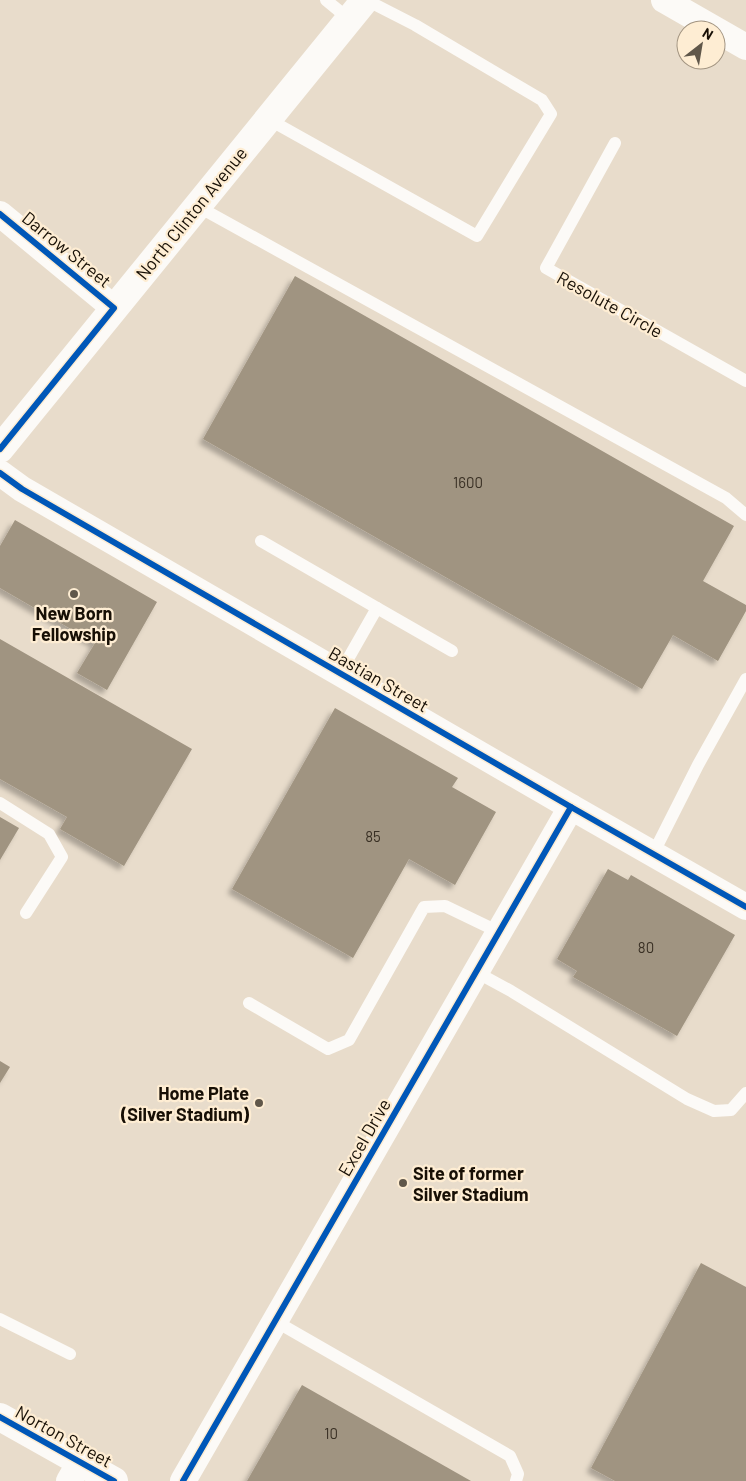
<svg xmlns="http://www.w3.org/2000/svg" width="746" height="1481" viewBox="0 0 746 1481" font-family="Barlow,sans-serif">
<defs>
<filter id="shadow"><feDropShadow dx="-4.5" dy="4.5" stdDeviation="2.5" flood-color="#0004"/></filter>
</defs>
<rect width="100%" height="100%" fill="#e8dccb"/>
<g fill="#a09481" filter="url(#shadow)">
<path d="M295 276 734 526 703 581 746 605V611L718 661 673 635 642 689 203 439Z"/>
<path d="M15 520 157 602 107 690 77 673 95 643 0 588V546Z"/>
<path d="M0 639 192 749 124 866 60 829 67 817 0 779Z"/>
<path d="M335 708 458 778 452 787 496 812 455 885 409 859 353 958 232 889Z"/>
<path d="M0 817 19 828 0 860Z"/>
<path d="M608 869 628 880 631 875 735 935 677 1036 573 977 577 971 557 959Z"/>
<path d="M0 1061 10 1067 0 1083Z"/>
<path d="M701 1263 746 1287V1481H615L591 1468Z"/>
<path d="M302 1385 471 1481H247Z"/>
</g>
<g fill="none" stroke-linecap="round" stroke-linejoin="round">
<g stroke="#fcfaf7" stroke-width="12">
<path d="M326 0 349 19"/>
<path d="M268 119 477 236 551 114 542 100 415 25 366 0"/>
<path d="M615 143 546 268 746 381"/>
<path d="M197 206 726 498 746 515"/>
<path d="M261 541 377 608 340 673"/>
<path d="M377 608 452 651"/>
<path d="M0 803 49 834 62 857 26 913"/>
<path d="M653 854 698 765 746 679"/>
<path d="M476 972 511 991 687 1099 714 1111 731 1110 746 1093"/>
<path d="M249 1003 328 1049 349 1040 424 907 445 906 499 932"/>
<path d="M0 1319 70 1354"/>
<path d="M275 1321 510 1456 518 1474 516 1481"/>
</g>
<g stroke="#fcfaf7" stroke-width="26">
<path d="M664 0 746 47"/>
<path d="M0 214 114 308"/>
<path d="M0 473 22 489 571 807 746 907"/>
<path d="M69 1481 80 1462"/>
<path d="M183 1481 571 807"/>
</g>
<path stroke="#fcfaf7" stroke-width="28" d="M0 449 365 0"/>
<path stroke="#fcfaf7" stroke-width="28" d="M0 1417 114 1481"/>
<g stroke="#feedd3" stroke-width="9">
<g id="cycleway">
<path d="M0 214 114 308 0 449"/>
<path d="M0 473 22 489 571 807 746 907"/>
<path d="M0 1417 114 1481"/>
<path d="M183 1481 571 807"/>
</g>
</g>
<use href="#cycleway" stroke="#0057b8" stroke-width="6"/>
</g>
<g fill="#60574a" stroke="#feedd3" stroke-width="2">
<circle cx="74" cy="594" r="5"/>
<circle cx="259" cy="1103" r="5"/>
<circle cx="403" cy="1183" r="5"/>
</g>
<g text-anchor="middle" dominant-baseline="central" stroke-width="4.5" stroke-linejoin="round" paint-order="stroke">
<g font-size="15" fill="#393024">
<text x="468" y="482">1600</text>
<text x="373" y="836">85</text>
<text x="646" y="947">80</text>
<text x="331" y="1433">10</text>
</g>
<g font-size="18" fill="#170f05" stroke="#feedd3">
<text transform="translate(191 213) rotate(-51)">North Clinton Avenue</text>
<text transform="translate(67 249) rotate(39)">Darrow Street</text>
<text transform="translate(610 304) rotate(29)">Resolute Circle</text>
<text transform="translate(379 679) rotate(30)">Bastian Street</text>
<text transform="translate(364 1137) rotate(-60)">Excel Drive</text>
<text transform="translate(64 1436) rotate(29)">Norton Street</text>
</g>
<g font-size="18" font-weight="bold" fill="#170f05" stroke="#feedd3">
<text x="74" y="613">New Born<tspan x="74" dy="21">Fellowship</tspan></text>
<text x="249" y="1093" text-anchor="end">Home Plate<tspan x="249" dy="21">(Silver Stadium)</tspan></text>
<text x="413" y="1173" text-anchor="start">Site of former<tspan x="413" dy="21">Silver Stadium</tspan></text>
</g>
</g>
<g transform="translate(701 45) rotate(31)"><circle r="24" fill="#feedd3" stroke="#a29481"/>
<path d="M0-4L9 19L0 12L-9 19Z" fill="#60574a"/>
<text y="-8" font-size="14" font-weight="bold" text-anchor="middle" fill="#170f05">N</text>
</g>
</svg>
